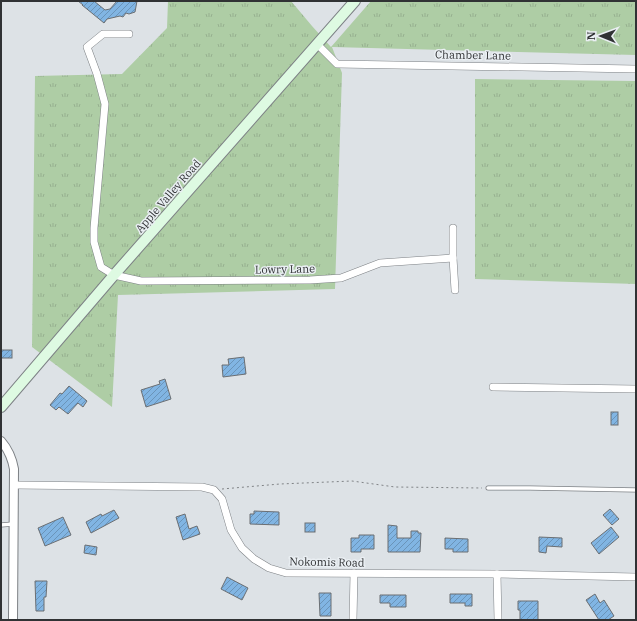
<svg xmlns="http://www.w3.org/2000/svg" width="637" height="621" viewBox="0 0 637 621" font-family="'IBM Plex Serif',serif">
<defs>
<pattern id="grass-tufts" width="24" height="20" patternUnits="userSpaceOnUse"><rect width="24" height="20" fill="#aecda5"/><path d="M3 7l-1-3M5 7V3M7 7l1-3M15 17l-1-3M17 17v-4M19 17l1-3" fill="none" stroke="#96b08f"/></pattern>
<pattern id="building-hatch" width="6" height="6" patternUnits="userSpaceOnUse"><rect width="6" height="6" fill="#81b5e3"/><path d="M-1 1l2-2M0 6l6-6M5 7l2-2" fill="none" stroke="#6a94b9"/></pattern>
</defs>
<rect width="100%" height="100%" fill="#dde2e6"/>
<g fill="url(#grass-tufts)">
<path d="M168 1H291L312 26 331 47 371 1H636V55L332 47 342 73 335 289 118 295 112 407 32 347 35 76 122 74 167 28Z"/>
<path d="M475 79 636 81V284L475 279Z"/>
</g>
<g fill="url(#building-hatch)" stroke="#6b6f73">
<path d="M78 1H94L105 10 110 9 117 1H137L135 12 129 14 126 13 123 17 120 16 107 19 104 23 82 5H83Z"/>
<rect x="1" y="350" width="11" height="8"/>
<path d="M244 357 246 374 223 377 222 365H229L228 359Z"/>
<path d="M165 379 171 399 146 407 141 390 160 384 159 381Z"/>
<path d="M69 386 87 401 83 407 78 403 68 414 59 407 56 410 50 405 60 393 62 394Z"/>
<rect x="611" y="412" width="7" height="13"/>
<path d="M610 509 619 519 612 525 603 515Z"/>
<path d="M114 510 119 518 91 533 86 522 101 514 102 516Z"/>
<path d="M254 511 279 512V525L250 524V514H254Z"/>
<path d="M185 514 189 529 197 526 200 534 183 540 176 517Z"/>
<path d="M63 517 71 535 45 546 38 528Z"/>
<rect x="305" y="523" width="10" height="9"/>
<path d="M388 525 397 526V538H411V531H418V533H421L420 552H388Z"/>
<path d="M611 527 619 537 599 554 591 543Z"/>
<path d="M359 535H374V549H361V552H351V538H359Z"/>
<path d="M539 537 562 538V547L547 546 546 553 539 552Z"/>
<path d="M445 538 468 539V552H453V549H445Z"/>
<path d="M85 545 97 547 96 555 84 553Z"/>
<path d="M227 577 248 588 242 600 221 589Z"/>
<path d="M35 581H47L46 597H44V611H36Z"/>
<path d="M319 593H331V616H320Z"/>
<path d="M450 594H472V606H465V603H450Z"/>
<path d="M595 594 600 603 604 600 614 616 608 620H599L586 600Z"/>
<path d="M380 595H406V607H390V603H380Z"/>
<path d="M518 601H538V620H520V610H518Z"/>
</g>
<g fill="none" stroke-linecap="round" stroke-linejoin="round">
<g stroke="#7d8185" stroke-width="5">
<g id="service">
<path d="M488 488H530L636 490"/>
<path d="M1 525 13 524"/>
</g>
</g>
<g stroke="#7d8185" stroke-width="8">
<g id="minor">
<path d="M129 34H103L87 47 97 74 105 104 94 228V242L101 267 114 275 141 281 310 280 341 278 380 263 453 258"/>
<path d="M317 44 337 64 636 69"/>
<path d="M453 228V258L455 290"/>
<path d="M493 387 636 389"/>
<path d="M14 485 202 487 214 490 222 499 231 530 242 548 254 559 269 568 286 573 497 574 636 577"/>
<path d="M497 574 498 620"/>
<path d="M353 620 354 573"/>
</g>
</g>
<g stroke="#7d8185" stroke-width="10">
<path id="tertiary" d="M1 441C8 449 12 458 14 469L13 620"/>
</g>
<g stroke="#7d8185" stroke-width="12">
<path id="secondary" d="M1 407 114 275 355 1"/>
</g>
<path stroke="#808386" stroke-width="1" stroke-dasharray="2 3" stroke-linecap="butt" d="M222 489 280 484 352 481 395 487 482 488"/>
<use href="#service" stroke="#fff" stroke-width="3.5"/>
<use href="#minor" stroke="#fff" stroke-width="7"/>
<use href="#tertiary" stroke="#fff" stroke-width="8"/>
<use href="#secondary" stroke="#defae2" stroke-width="10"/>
</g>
<g text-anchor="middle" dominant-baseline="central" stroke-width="3" stroke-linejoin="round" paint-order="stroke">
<g font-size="11" fill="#303234" stroke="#eaeff3">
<text transform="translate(473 55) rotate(1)">Chamber Lane</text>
<text transform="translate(168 196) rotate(-49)">Apple Valley Road</text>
<text transform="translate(285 269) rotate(-1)">Lowry Lane</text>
<text transform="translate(327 562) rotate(1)">Nokomis Road</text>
</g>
</g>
<rect width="637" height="621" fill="none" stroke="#303234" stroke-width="4"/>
<g transform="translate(601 36) rotate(271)" stroke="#eaeff3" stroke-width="3" paint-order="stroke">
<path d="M0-3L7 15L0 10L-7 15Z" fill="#303234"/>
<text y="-6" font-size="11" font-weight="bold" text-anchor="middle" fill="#303234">N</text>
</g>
</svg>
